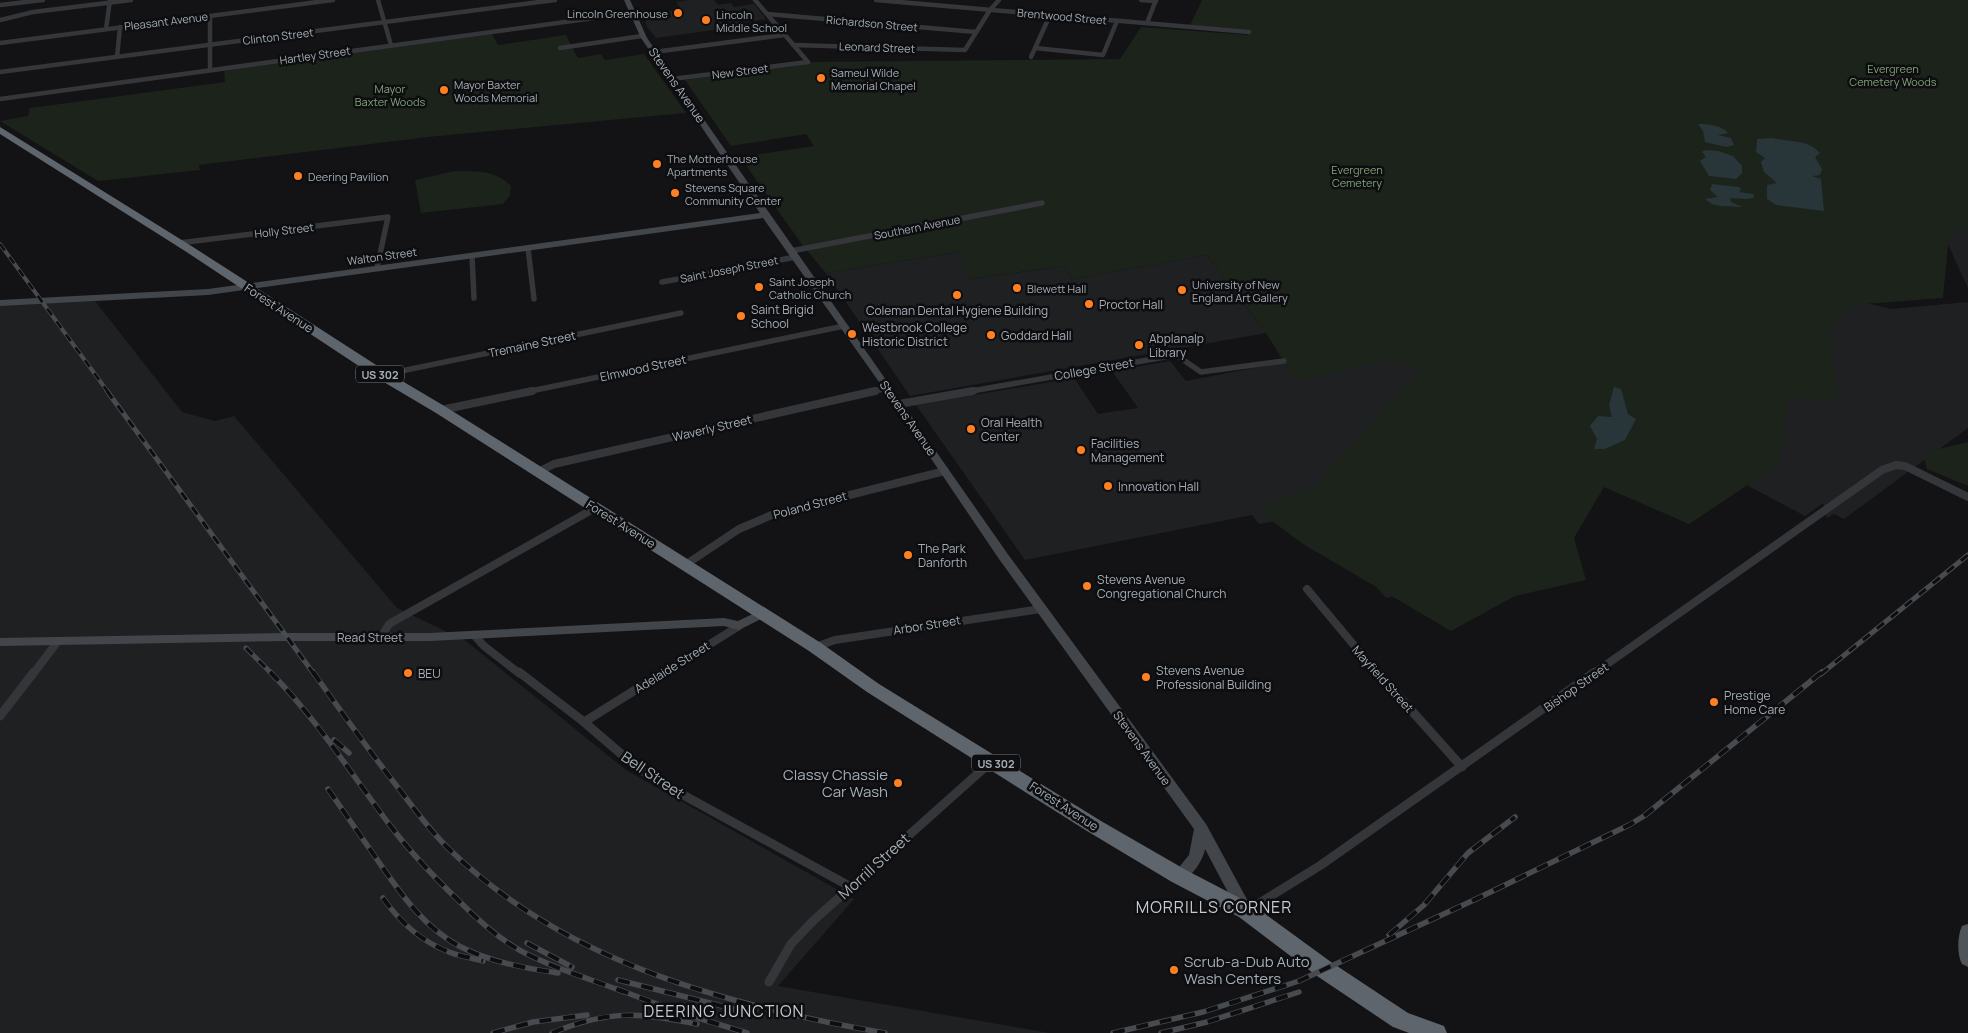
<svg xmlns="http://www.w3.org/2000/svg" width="1968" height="1033" viewBox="0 0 1968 1033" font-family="Manrope,sans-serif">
<rect width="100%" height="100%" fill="#131315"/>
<g fill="#1f2022">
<path d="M689 0H714L718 5 731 3 734 7 754 4 766 19 742 23 752 36 743 26 656 38 647 27 645 20 671 17 669 11 681 9 676 2Z"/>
<path d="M1968 194V288L1928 200Z"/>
<path d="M959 252 970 279 1064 266 1072 279 1207 255 1266 333 910 396 826 273Z"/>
<path d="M1693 261 1891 309 1968 302V428L1844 519 1834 514 1827 518 1823 503 1805 516 1739 481 1599 483 1394 596 1386 598 1311 515 1259 524 1252 515 1025 560 916 405 1074 378 1098 414 1138 408 1112 371 1170 361 1186 381 1285 362Z"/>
<path d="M95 301 182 412 215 421 234 416 397 608 466 641 626 770 854 899 778 986 1050 1033H0V305Z"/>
</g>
<g fill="#1b231b" fill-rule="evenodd">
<path d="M1202 0H1968V225L1949 234 1943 298 1852 305 1828 329 1839 402 1789 397 1778 465 1689 524 1604 487 1574 538 1586 580 1515 596 1451 631 1303 544 1256 509 1314 487 1421 369 1391 360 1296 381 1266 333 1207 255 1072 279 1064 266 969 279 958 252 826 273 803 246 740 157 814 146 806 134 731 146 685 80 808 62 1120 59 1141 27 1248 35 1249 30 1190 25ZM1628 414 1636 419 1625 440 1605 449 1595 448 1597 439 1612 417Z"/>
<path d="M492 34 498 45 566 35 578 58 601 54 605 60 644 54 686 113 428 137 199 165 200 170 98 181 0 121 28 116 30 108 225 82 224 71Z"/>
<path d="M455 171C475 171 496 170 511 186L510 195 503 204 421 213 415 180Z"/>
<path d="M1968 442V486L1927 469 1923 453Z"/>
</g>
<g fill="#28363a">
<path d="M1698 124C1707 124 1722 125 1728 133L1718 135 1731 138 1734 145 1726 147 1705 142 1703 131Z"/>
<path d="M1772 138C1789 142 1809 139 1820 153L1815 157 1822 169 1820 175 1812 176 1821 179 1824 211 1776 205 1767 199V185L1777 183 1764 172 1761 162 1765 158 1756 152 1757 139Z"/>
<path d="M1705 150 1718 151 1733 156 1742 166V173L1736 179 1709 176 1700 161 1706 157 1702 152Z"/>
<path d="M1712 184 1739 187 1741 189 1739 192 1754 194 1753 198 1746 199 1730 198 1731 202 1742 207 1721 206 1712 204 1705 199 1718 197 1710 190Z"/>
<path d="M1614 387 1621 389 1628 414 1636 419 1625 440 1605 449H1594L1597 439 1590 426 1598 416 1612 417 1609 405Z"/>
</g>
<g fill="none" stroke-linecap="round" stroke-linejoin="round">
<g stroke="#34363a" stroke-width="4.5">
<path d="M378 0 391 45"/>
<path d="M755 0 808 62"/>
<path d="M876 0 1249 32"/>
<path d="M1141 0 1156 1"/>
<path d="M0 5 43 0"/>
<path d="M767 14 976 32"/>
<path d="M210 16V69"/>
<path d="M0 20 33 12 131 0"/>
<path d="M1147 23 1156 0"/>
<path d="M106 29 110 0"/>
<path d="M0 43 333 0"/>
<path d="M793 45 965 50 990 10 999 0"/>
<path d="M560 48 642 36"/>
<path d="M1035 48 1103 55 1117 21"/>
<path d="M654 52 784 35"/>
<path d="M117 57 120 27"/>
<path d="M1031 57 1050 15"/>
<path d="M0 72 555 0"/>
<path d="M672 79 808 62"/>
<path d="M0 99 631 13"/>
</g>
<g stroke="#34363a" stroke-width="5.5">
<path d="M179 243 388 217 377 268"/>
<path d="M528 248 534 299"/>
<path d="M791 251 1042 203"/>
<path d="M472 256 474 298"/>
<path d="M662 282 796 257"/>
<path d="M382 375 681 313"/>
<path d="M526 392 844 326"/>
<path d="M870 392 888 388"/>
<path d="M966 392 1176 355 1201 372 1284 361"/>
</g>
<g stroke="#34363a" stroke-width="8">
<path d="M899 404 973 391"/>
<path d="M441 410 532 391"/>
<path d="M538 472 554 464 875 391"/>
<path d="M685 565 739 529 774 514 945 471"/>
<path d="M1307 589 1378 674"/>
<path d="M474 635 484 646 520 674"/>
<path d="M382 636 389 624 595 508"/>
<path d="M815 647 835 640 1041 609"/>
<path d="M33 674 58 641"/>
<path d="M662 674 739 626"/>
<path d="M1593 674 1882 470 1896 465 1905 466 1968 497"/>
</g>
<g stroke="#34363a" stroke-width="9">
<path d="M519 672 584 722 634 765 656 780 851 887"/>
<path d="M1377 672 1462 767"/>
<path d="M0 716 34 672"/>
<path d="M584 722 664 672"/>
<path d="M1248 910 1321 865 1595 672"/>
<path d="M769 982 791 944 814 920 992 761"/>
</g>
<g fill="#42464a" fill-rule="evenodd">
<path d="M624 0H630L647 38 1007 553 1206 824 1250 905 1253 910 1250 915 1245 916 1240 915 1205 849C1203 861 1188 885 1174 880L1172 876 1189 855 1194 829 999 559 884 389 763 218 208 295 0 306V300L208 289 760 213 641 38Z"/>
<path d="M761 610 765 611 767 614 765 617 739 630 724 626 430 641H287L0 646V638L287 633H430L724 618 738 621Z"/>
</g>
<path fill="#4f5459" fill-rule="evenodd" d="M1968 924V967L1962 964C1957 955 1957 936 1962 926Z"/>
<path fill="#5f656c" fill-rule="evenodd" d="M0 127 193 247 387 372 446 407 821 643 879 684 1101 821 1186 870 1253 905 1331 962 1408 1013 1444 1026 1447 1033H1409L1393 1027 1317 976 1239 917 1172 882 1087 831 867 692 809 651 436 413 377 378 185 251 0 134Z"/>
<g stroke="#474b4f" stroke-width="4">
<path id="rail-far2" d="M0 244 108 392"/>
</g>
<g stroke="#474b4f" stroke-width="5">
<g id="rail-far1">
<path d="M107 391 314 674"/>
<path d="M246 648 272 674"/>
<path d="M1821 674 1968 555"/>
</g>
</g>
<g stroke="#474b4f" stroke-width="5.5">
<g id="rail">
<path d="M270 672C316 718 350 772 389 824 410 852 435 878 460 902 480 922 503 943 529 955 559 970 593 980 624 992"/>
<path d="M313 672C340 710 367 748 396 785 413 807 429 830 449 849 566 963 729 1006 885 1033"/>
<path d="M334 740 349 753"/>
<path d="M328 789C344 812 360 835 376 858 399 891 422 926 459 946 490 962 524 968 558 973"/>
<path d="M383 898C399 921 422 942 449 952 459 956 472 958 483 961"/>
<path d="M1389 935 1424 905 1468 853 1515 817"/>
<path d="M527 943 572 967"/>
<path d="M618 980 738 1010"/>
<path d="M617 989 678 1012 747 1033"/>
<path d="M493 1033 533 1022 587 1015"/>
<path d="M552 1033C608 1010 638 1012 697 1024"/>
<path d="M1113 1033 1203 1012 1299 981 1474 900 1629 825 1644 816 1822 672"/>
<path d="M1161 1033 1207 1022 1299 992"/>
</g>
</g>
<use href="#rail-far2" stroke="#0e0e10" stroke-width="2.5" stroke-dasharray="8" stroke-linecap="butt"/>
<use href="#rail-far1" stroke="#0e0e10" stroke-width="3" stroke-dasharray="9" stroke-linecap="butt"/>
<use href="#rail" stroke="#0e0e10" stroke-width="4" stroke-dasharray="12" stroke-linecap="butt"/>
</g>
<g fill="#ff8021" stroke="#0e0e10" stroke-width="2">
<circle cx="678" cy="13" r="5"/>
<circle cx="706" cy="20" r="5"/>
<circle cx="821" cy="78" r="5"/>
<circle cx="444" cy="90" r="5"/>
<circle cx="657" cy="164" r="5"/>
<circle cx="298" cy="176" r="5"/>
<circle cx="675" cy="193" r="5"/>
<circle cx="759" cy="287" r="5"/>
<circle cx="1017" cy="288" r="5"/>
<circle cx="1182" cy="290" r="5"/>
<circle cx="957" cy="295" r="5"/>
<circle cx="1089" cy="304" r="5"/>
<circle cx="741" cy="316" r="5"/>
<circle cx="852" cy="334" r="5"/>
<circle cx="991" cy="335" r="5"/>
<circle cx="1139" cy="345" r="5"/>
<circle cx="971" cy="429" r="5"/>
<circle cx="1081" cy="450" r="5"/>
<circle cx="1108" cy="486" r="5"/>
<circle cx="908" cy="555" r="5"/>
<circle cx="1087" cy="586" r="5"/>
<circle cx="408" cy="673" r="5"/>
<circle cx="1146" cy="677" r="5"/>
<circle cx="1714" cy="702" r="5"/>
<circle cx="898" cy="783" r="5"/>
<circle cx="1174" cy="970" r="5"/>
</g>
<g text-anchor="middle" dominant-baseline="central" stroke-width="5" stroke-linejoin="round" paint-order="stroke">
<g font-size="11" fill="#a3aeb6" stroke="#0e0e10" text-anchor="start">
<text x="668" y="13" text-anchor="end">Lincoln Greenhouse</text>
<text x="716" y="14">Lincoln<tspan x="716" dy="13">Middle School</tspan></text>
<text x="831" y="72">Sameul Wilde<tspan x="831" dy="13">Memorial Chapel</tspan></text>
<text x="454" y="84">Mayor Baxter<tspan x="454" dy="13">Woods Memorial</tspan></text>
<text x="667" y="158">The Motherhouse<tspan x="667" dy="13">Apartments</tspan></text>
<text x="308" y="176">Deering Pavilion</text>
<text x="685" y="187">Stevens Square<tspan x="685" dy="13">Community Center</tspan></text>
<text x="769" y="281">Saint Joseph<tspan x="769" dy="13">Catholic Church</tspan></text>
<text x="1192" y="284">University of New<tspan x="1192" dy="13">England Art Gallery</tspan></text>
<text x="1027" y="288">Blewett Hall</text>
</g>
<g font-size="11" fill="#a3aeb6" stroke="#0e0e10">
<text transform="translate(1062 16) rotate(5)">Brentwood Street</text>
<text transform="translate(166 21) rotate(-7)">Pleasant Avenue</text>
<text transform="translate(872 23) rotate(5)">Richardson Street</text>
<text transform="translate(278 36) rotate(-7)">Clinton Street</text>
<text transform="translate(877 47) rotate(2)">Leonard Street</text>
<text transform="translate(315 55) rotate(-8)">Hartley Street</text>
<text transform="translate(740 71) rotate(-7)">New Street</text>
<text transform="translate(917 227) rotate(-11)">Southern Avenue</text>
<text transform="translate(284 230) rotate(-7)">Holly Street</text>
<text transform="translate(382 256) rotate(-8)">Walton Street</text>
<text transform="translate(729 269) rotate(-11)">Saint Joseph Street</text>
</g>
<g font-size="11" fill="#80a379" stroke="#0e0e10">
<text x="1893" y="68">Evergreen<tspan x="1893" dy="13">Cemetery Woods</tspan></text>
<text x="390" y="88">Mayor<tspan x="390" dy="13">Baxter Woods</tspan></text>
<text x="1357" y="169">Evergreen<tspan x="1357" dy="13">Cemetery</tspan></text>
</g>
<g fill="#0e0e10" stroke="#767e84" stroke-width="1">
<rect x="356" y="365.5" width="48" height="17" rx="4"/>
<rect x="972" y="754.5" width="48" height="17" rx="4"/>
</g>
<g font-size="11" font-weight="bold" fill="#a3aeb6">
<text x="380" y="374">US 302</text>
<text x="996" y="763">US 302</text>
</g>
<g font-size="12" fill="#a3aeb6" stroke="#0e0e10">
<text transform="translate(677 85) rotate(55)">Stevens Avenue</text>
<text transform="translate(279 308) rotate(33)">Forest Avenue</text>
<text transform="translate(532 344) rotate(-12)">Tremaine Street</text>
<text transform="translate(643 368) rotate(-12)">Elmwood Street</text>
<text transform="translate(1094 369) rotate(-10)">College Street</text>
<text transform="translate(908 418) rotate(55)">Stevens Avenue</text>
<text transform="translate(712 428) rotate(-13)">Waverly Street</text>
<text transform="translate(810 505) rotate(-15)">Poland Street</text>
<text transform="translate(621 524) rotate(32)">Forest Avenue</text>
<text transform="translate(927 625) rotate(-9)">Arbor Street</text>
<text x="370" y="637">Read Street</text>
<text transform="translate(672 667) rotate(-32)">Adelaide Street</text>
<text transform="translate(1383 679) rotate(48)">Mayfield Street</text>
<text transform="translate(1576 687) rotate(-35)">Bishop Street</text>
<text transform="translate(1142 748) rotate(54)">Stevens Avenue</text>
<text transform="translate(1064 806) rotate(33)">Forest Avenue</text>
</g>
<g font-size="12" fill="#a3aeb6" stroke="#0e0e10" text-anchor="start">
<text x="1099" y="304">Proctor Hall</text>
<text x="751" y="309">Saint Brigid<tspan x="751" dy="14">School</tspan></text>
<text x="957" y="310" text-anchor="middle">Coleman Dental Hygiene Building</text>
<text x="862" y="327">Westbrook College<tspan x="862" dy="14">Historic District</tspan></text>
<text x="1001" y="335">Goddard Hall</text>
<text x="1149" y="338">Abplanalp<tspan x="1149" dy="14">Library</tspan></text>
<text x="981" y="422">Oral Health<tspan x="981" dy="14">Center</tspan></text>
<text x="1091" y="443">Facilities<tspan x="1091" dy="14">Management</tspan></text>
<text x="1118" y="486">Innovation Hall</text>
<text x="918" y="548">The Park<tspan x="918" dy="14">Danforth</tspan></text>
<text x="1097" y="579">Stevens Avenue<tspan x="1097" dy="14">Congregational Church</tspan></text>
<text x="1156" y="670">Stevens Avenue<tspan x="1156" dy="14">Professional Building</tspan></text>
<text x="418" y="673">BEU</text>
<text x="1724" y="695">Prestige<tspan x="1724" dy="14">Home Care</tspan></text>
</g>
<g font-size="15" fill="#a3aeb6" stroke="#0e0e10" text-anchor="end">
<text x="888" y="774">Classy Chassie<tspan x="888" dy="17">Car Wash</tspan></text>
<text x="1184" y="961" text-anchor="start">Scrub-a-Dub Auto<tspan x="1184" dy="17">Wash Centers</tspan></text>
</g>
<g font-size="15" fill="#a3aeb6" stroke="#0e0e10">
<text transform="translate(653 775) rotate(34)">Bell Street</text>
<text transform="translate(874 866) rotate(-42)">Morrill Street</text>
</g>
<g font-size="16" letter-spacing="1" fill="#c5cbd2" stroke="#0e0e10">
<text x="1214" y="907">MORRILLS CORNER</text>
<text x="724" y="1011">DEERING JUNCTION</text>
</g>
</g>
</svg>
